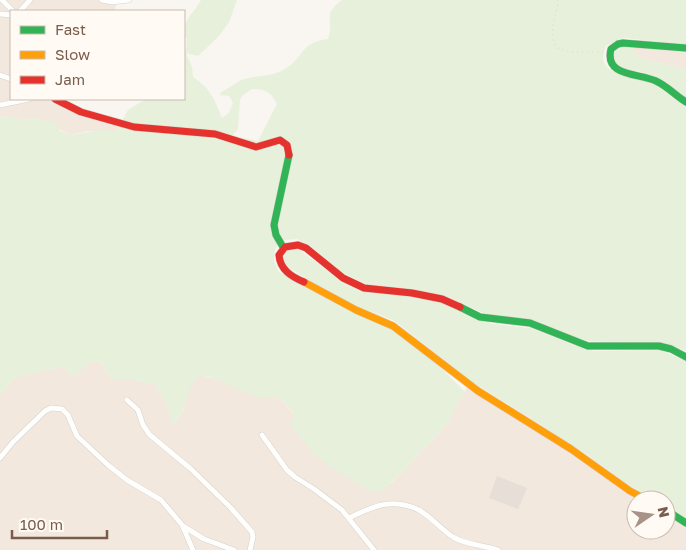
<svg xmlns="http://www.w3.org/2000/svg" width="686" height="550" viewBox="0 0 686 550" font-family="'Golos Text',sans-serif">
<rect width="100%" height="100%" fill="#f9f5f0"/>
<g fill="#f2e8de">
<path d="M0 0H102L116 2 115 11H11V99H55L120 123 116 132 88 131 71 135 36 118 21 120 4 116 0 118Z"/>
<path d="M631 43 686 48V69L645 59 635 53Z"/>
<path d="M100 361 112 380H136L154 384 167 404 173 425 184 409 190 385 195 378 201 375 273 396 282 401 356 481 366 488 390 484 404 470 446 425 469 384 647 500H636V530H666V510L686 523V550H0V395L14 378 30 373 64 367 73 377 89 362Z"/>
</g>
<g fill="#e7f0db" fill-rule="evenodd">
<path d="M201 0H237L229 22 219 36 198 56 186 53 192 67 193 77C210 88 215 100 222 118L229 113 233 103 229 96 220 95 221 92C229 89 237 81 244 79 258 75 273 77 285 69 305 57 299 43 328 39 335 20 321 15 342 0H686V45L626 38 619 39 606 46C592 77 633 74 650 82 663 88 674 99 686 106V351L662 343H616L589 341 575 338 534 320 488 315 443 295 411 289 365 284 341 272 313 248 297 239 285 240 278 244 275 250 274 261 279 272 349 311 392 327 435 362 465 392 446 425 404 470 382 491 373 492 331 468 314 453 290 425 294 413 282 401 273 396 260 399 210 377 201 375C188 383 189 395 184 408 181 414 176 420 172 426 171 409 163 398 154 384L136 380H112L100 361 89 363 73 377 64 367 30 373 14 378 0 395V118L4 116 21 120 36 118 55 122 60 131 71 135 105 129 116 132 128 110 146 99H184V50L186 52 187 39C177 25 195 12 201 0ZM252 89C265 88 272 93 277 104L258 141 232 136 238 129 240 99 243 95Z"/>
<path d="M633 47 635 53 645 59 686 69V98C673 89 663 79 648 74 636 69 618 72 613 58 615 47 623 47 633 47Z"/>
<path d="M295 248 301 251 345 284 358 290 433 300 450 305 469 316 492 324 531 328 573 345 594 351 660 350 686 361V519L666 507V500H654L632 488 586 454 471 381 396 322C384 315 370 312 357 306 346 301 288 270 285 263 283 259 284 255 285 252Z"/>
</g>
<path fill="#e6ded7" d="M497 476 527 488 518 509 489 498Z"/>
<g fill="none" stroke-linecap="round" stroke-linejoin="round">
<g stroke="#d7d1cb" stroke-width="6">
<g id="street">
<path d="M2 0 13 11"/>
<path d="M102 0 112 2 129 0"/>
<path d="M20 11 30 0"/>
<path d="M0 14 11 15"/>
<path d="M0 75 11 79"/>
<path d="M0 105 29 99"/>
<path d="M127 400 138 410 143 425 150 435 191 469 231 508 252 532 253 537 250 550"/>
<path d="M262 435 287 470 295 477 314 489 342 510 374 550"/>
<path d="M0 458 13 442 45 411 51 408 62 409 68 415 77 436 108 465 127 480 161 500 183 526 204 539 234 550"/>
<path d="M349 518C373 506 393 497 419 510 431 517 441 529 453 537 466 545 483 545 498 550"/>
<path d="M183 527 193 550"/>
</g>
</g>
<g stroke="#d9d2cb" stroke-width="8">
<g id="fast">
<path d="M686 48 623 43 618 44 611 49C604 77 639 73 656 81 667 86 676 96 686 102"/>
<path d="M283 247 276 235 274 225 289 155"/>
<path d="M460 307 480 317 530 323 588 346H659L671 349 686 357"/>
<path d="M666 510 686 523"/>
</g>
</g>
<g stroke="#d9d2cb" stroke-width="8">
<path id="slow" d="M304 282 356 310 393 326 478 391 571 449 630 491 647 500"/>
</g>
<g stroke="#d9d2cb" stroke-width="8">
<g id="jam">
<path d="M55 99 81 112 134 127 215 134 256 147 280 140 287 145 289 155"/>
<path d="M304 282C292 277 280 270 279 255L285 247 298 245 306 248 343 278 364 288 412 293 442 299 460 307"/>
</g>
</g>
<path stroke="#dcd5d0" stroke-width="1" stroke-dasharray="1 4" stroke-linecap="butt" d="M558 0C557 16 547 33 557 48L570 52H603"/>
<use href="#street" stroke="#fefefd" stroke-width="5"/>
<use href="#fast" stroke="#30b455" stroke-width="7"/>
<use href="#slow" stroke="#ff9f0a" stroke-width="7"/>
<use href="#jam" stroke="#e5322d" stroke-width="7"/>
</g>
<rect x="10" y="10" width="175" height="90" fill="#fffaf3" stroke="#cabbb1"/>
<rect x="20" y="26" width="25" height="8" fill="#30b455" stroke="#cabbb1"/>
<text x="55" y="35" font-size="15" fill="#7a5c4d">Fast</text>
<rect x="20" y="51" width="25" height="8" fill="#ff9f0a" stroke="#cabbb1"/>
<text x="55" y="60" font-size="15" fill="#7a5c4d">Slow</text>
<rect x="20" y="76" width="25" height="8" fill="#e5322d" stroke="#cabbb1"/>
<text x="55" y="85" font-size="15" fill="#7a5c4d">Jam</text>
<g transform="translate(651 515) rotate(77)"><circle r="24" fill="#fffaf3" stroke="#cabbb1"/>
<path d="M0-4L9 19L0 12L-9 19Z" fill="#a69286"/>
<text y="-8" font-size="14" font-weight="bold" text-anchor="middle" fill="#7a5c4d">N</text>
</g>
<path d="M12 530v8h95v-8" fill="none" stroke="#7a5c4d" stroke-width="2.5"/>
<text x="20" y="530" font-size="15" fill="#7a5c4d" stroke="#fffaf3" stroke-width="4" paint-order="stroke">100 m</text>
</svg>
